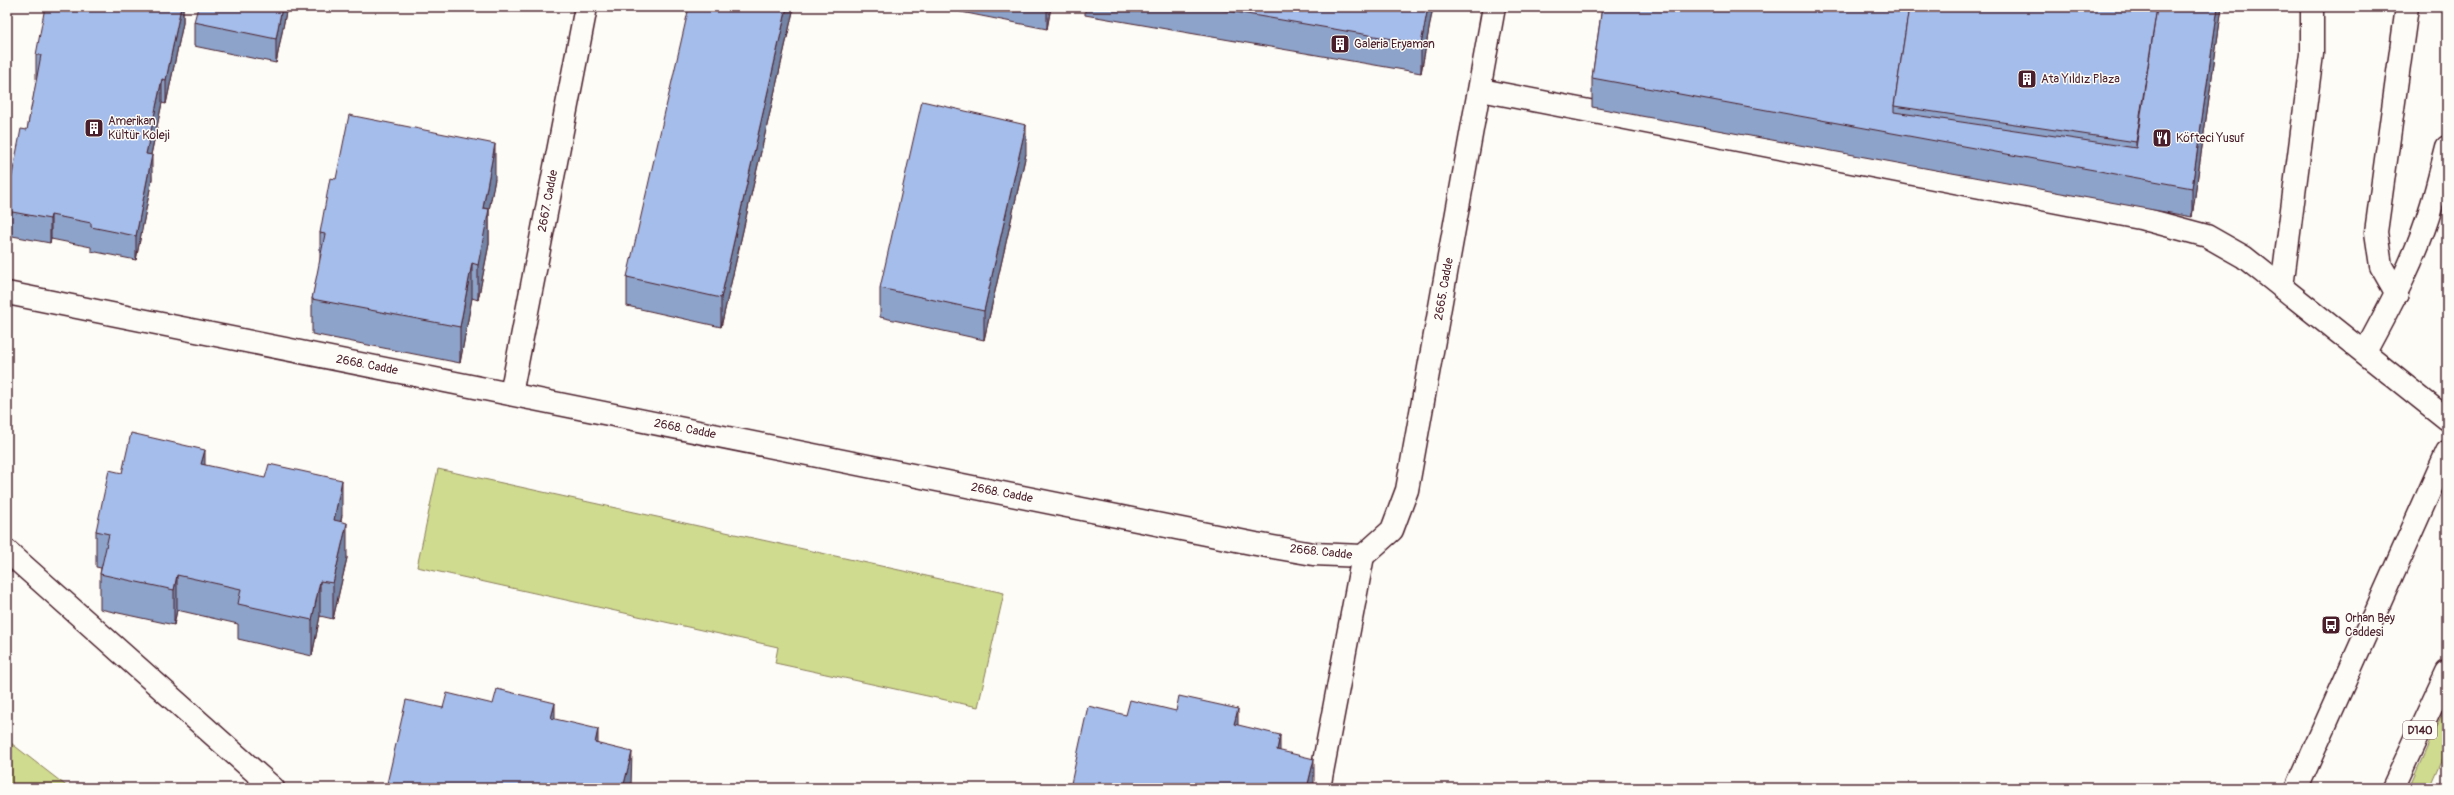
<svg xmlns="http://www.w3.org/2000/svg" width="2454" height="795" viewBox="0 0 2454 795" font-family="Pangolin,sans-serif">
<rect width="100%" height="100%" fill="#fdfcf7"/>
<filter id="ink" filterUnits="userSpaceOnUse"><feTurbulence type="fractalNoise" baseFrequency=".025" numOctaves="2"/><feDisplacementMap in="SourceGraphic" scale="8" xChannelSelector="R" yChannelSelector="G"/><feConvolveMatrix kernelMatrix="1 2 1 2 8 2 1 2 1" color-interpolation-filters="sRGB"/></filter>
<g filter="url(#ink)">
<g fill="#cfdb8e" stroke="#8c7d5c">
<path d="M438 469 1004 593 978 707 775 663 778 647 417 567Z"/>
<path d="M2447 703V749L2430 788H2409Z"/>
<path d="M7 740 69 788H7Z"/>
</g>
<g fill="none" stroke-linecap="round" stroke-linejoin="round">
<g stroke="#4a1f2b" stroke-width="25">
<g id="minor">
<path d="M1481 90 2140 218 2207 236 2244 257 2447 419"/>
<path d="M2282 287 2312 54V7"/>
<path d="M7 293 1256 544 1313 554 1363 556"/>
<path d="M2397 294 2381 266 2376 232 2407 7"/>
<path d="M2365 352C2391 304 2417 256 2432 204 2438 185 2442 166 2447 147"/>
<path d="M511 394 586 7"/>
<path d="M7 551 273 788"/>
<path d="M1363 556 1392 530 1407 490 1494 7"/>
<path d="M1319 788 1363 556"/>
</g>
</g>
<g stroke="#4a1f2b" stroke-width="25">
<g id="highway">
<path d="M2297 788 2447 452"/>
<path d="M2393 788 2447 672"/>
</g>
</g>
<use href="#minor" stroke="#fdfcf7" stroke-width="22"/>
<use href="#highway" stroke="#fdfcf7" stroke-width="22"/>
</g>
<g fill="#8da3c9" stroke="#4a1f2b">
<path d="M183 7V23L166 104 162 103 151 155 152 179 136 260 91 251V247L51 239 50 243 7 235V201L27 130 37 79H36V55Z"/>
<path d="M287 7 276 63 194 46V22Z"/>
<path d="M794 7 721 327 627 306V277Z"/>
<path d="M936 7H1051L1047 29Z"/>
<path d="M1085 7H1433L1421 73 1085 15Z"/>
<path d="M1602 7H2222L2192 217 1592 107V78Z"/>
<path d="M1026 154 984 340 880 317V288Z"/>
<path d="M336 179H495L489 210V244L478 300 472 298 460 363 312 334V299L320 263V233Z"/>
<path d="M205 465 342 515 341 521 347 558 333 619 320 616 312 656 238 639V624L177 610 174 625 100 609V574L101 568 96 567V531L122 473Z"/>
</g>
<g fill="#7384a4" stroke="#4a1f2b">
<path d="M181 7H183V23L166 104V80Z"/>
<path d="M282 7H287L276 63V39Z"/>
<path d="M787 7H794L721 327V298Z"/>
<path d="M1047 7H1051L1047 29Z"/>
<path d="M1428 7H1433L1421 73V44Z"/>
<path d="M2157 7H2160L2136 177V142Z"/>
<path d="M2218 7H2222L2192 217V188Z"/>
<path d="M162 79V103L146 178V154Z"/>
<path d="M1026 125V154L984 340V311Z"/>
<path d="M495 144V179L489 210V244L478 300V265L483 208Z"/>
<path d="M152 155V179L136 260V236Z"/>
<path d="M51 215V239L50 243V219Z"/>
<path d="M472 263V298L460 363V327Z"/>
<path d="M205 450V485L201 464Z"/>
<path d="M342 480V515L334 555V520Z"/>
<path d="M347 523V558L333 619V583Z"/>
<path d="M177 575V610L174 625V590Z"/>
<path d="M320 581V616L312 656V620Z"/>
<path d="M555 703V738L551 718Z"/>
<path d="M1238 709V744L1234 724Z"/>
<path d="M598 729V764L595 743Z"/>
<path d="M1280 735V770L1277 750Z"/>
<path d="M632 752 631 788H623Z"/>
<path d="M1314 759V788H1307Z"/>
</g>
<g fill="#a4bdea" stroke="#4a1f2b">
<path d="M45 7H181L166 80 162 79 146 154 152 155 136 236 91 227V223L51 215 50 219 7 211V201L21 129 27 130 41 55H36Z"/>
<path d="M198 7H282L276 39 194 22Z"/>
<path d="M689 7H787L721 298 627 277Z"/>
<path d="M1206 7H1428L1421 44Z"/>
<path d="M1602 7H1909L1894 106V112L2136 148 2157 7H2218L2192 188 1592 78Z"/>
<path d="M1909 7H2157L2136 142 1894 106Z"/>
<path d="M922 101 1026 125 984 311 880 288Z"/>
<path d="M349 115 495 144 483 208 489 209 478 265 472 263 460 327 312 299 325 234 320 233 330 178 336 179Z"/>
<path d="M131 433 205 450 201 464 265 478 269 464 342 480 334 520 347 523 333 583 320 581 312 620 238 604 241 589 177 575 174 590 100 574 109 534 96 531 109 470 122 473Z"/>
<path d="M497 689 555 703 551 718 598 729 595 743 632 752 623 788H386L406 700 443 708 447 693 493 704Z"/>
<path d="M1179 696 1238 709 1234 724 1280 735 1277 750 1314 759 1307 788H1070L1088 706 1126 715 1130 700 1176 711Z"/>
</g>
</g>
<defs>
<g id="building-square" transform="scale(1)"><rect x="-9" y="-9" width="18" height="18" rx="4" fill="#4a1f2b" stroke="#fdfcf7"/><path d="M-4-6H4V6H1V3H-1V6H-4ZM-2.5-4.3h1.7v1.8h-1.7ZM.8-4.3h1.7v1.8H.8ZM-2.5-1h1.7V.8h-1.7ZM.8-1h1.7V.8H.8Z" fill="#fff"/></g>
<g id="restaurant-square" transform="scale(1)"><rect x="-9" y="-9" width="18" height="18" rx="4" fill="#4a1f2b" stroke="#fdfcf7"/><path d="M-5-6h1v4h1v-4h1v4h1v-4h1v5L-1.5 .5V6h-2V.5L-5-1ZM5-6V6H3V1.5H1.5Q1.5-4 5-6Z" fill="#fff"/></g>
<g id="bus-square" transform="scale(1)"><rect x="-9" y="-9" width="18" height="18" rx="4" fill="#4a1f2b" stroke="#fdfcf7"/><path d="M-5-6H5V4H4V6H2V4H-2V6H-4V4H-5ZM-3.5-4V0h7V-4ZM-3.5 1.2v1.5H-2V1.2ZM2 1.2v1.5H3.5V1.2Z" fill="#fff"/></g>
</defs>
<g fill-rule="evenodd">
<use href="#building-square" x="1340" y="44"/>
<use href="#building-square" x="2027" y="79"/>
<use href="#building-square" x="94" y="128"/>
<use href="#restaurant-square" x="2162" y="138"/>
<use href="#bus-square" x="2331" y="625"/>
</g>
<g text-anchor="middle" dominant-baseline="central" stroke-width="3" stroke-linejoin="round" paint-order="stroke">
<rect fill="#fdfcf7" stroke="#806168" stroke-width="1" x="2403" y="721" width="34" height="18" rx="3"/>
<g font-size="11" font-weight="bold" fill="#4a1f2b">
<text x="2420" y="730">D140</text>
</g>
<g font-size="12" fill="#4a1f2b" stroke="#fdfcf7" text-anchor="start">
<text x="1354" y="44">Galeria Eryaman</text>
<text x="2041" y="79">Ata Yıldız Plaza</text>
<text x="108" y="121">Amerikan<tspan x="108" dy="14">Kültür Koleji</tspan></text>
<text x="2176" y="138">Köfteci Yusuf</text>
<text x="2345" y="618">Orhan Bey<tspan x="2345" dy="14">Caddesi</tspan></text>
</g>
<g font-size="12" fill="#4a1f2b" stroke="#fdfcf7">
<text transform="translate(548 201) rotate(-79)">2667. Cadde</text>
<text transform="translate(1444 289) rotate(-80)">2665. Cadde</text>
<text transform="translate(367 365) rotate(11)">2668. Cadde</text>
<text transform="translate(685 429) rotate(11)">2668. Cadde</text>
<text transform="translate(1002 493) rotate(11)">2668. Cadde</text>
<text transform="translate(1321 552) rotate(6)">2668. Cadde</text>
</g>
</g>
<rect width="2454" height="795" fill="none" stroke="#fdfcf7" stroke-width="24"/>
<rect x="12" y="12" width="2430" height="771" fill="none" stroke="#4a1f2b" stroke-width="1.5" filter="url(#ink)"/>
</svg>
